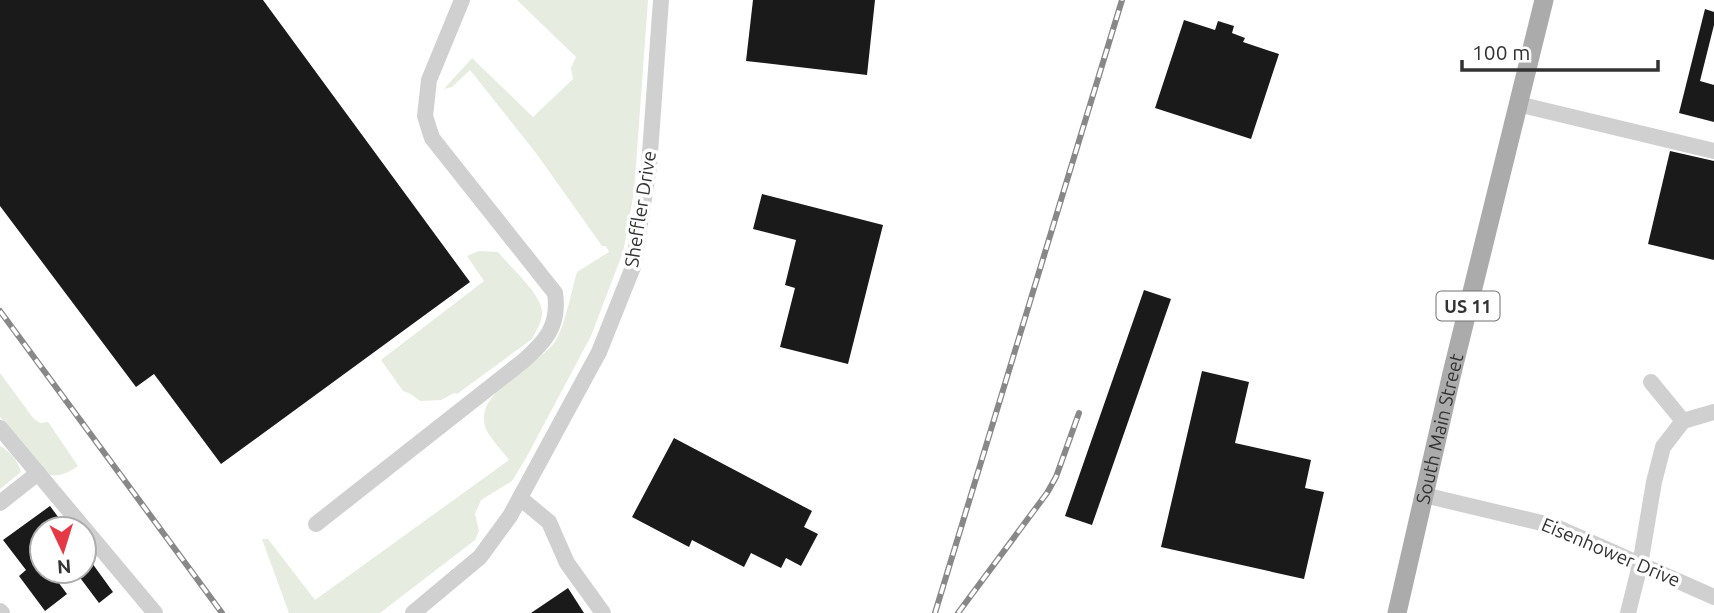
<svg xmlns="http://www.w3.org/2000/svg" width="1714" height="613" viewBox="0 0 1714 613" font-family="Ubuntu,sans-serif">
<rect width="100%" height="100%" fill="#fff"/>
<g fill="#e6ecdf">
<path d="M517 0H648L634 192 623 252 591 336 526 458 512 481 481 500 475 514 479 531 475 540 380 613H289L262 539H268L315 600 509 460C502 450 491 440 486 429 471 391 540 366 556 340 565 325 572 289 577 272L609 252 606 246H602L536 153 470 70 452 87 444 89 472 58 533 117 573 79 571 68 576 57Z"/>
<path d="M479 251 498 252C510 267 543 295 542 313 542 322 536 331 532 339L457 394 454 393 441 400 420 401 411 394 403 391 381 360 484 281 467 256Z"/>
<path d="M0 373 33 418 40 423 48 422 78 466C68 473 58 478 46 474L0 417Z"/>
<path d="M0 446C10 451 18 461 21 472L0 489Z"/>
</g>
<g fill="#1a1a1a">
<path d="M0 0H263L470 282 221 464 154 374 136 387 0 206Z"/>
<path d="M753 0H875L867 75 746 61Z"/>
<path d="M1705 9 1714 12V25L1700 81 1714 85V122L1679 113Z"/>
<path d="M1184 20 1215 30 1218 21 1234 26 1232 33 1245 38 1243 42 1279 54 1251 139 1155 108Z"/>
<path d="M1670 151 1714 161V260L1648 244Z"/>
<path d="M762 194 883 225 848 364 780 347 795 288 785 285 796 240 753 229Z"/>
<path d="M1144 290 1171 299 1092 525 1065 516Z"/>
<path d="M1202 371 1249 382 1235 443 1311 460 1305 488 1324 492 1304 579 1161 547Z"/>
<path d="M674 438 812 511 804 527 818 534 801 566 786 558 781 568 751 553 744 567 692 540 689 547 632 517Z"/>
<path d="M50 506 67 529H42V571H50L67 594 45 611 19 576 26 570 3 540Z"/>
<path d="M84 552 113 592 99 603 75 571H84Z"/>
<path d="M568 588 584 613H531Z"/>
</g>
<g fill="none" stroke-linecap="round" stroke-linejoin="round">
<g stroke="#d0d0d0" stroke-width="16">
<path d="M1518 104 1714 151"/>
<path d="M1651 382 1683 421"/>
<path d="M0 428 155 613"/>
<path d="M1424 495 1554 526 1714 597"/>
<path d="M520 498 549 522 567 563 603 613"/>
<path d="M0 503 38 473"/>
<path d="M316 524 522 362C545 342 560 326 555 293L432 138 425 116 429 80 462 0"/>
<path d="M0 611 2 613"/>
<path d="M413 613 480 557 510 516 599 352 633 267 649 167 661 0"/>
<path d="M1628 613 1640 565 1654 482 1663 447 1683 421 1714 412"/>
</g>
<path stroke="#ababab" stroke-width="19" id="s1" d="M1397 613 1452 373 1544 0"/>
<g stroke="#888" stroke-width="6">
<g id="rail">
<path d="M0 311 222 613"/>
<path d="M935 613 1122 0"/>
<path d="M958 613 1047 493 1056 477 1079 413"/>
</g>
</g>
<use href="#rail" stroke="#fff" stroke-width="3.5" stroke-dasharray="10" stroke-linecap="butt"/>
</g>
<g text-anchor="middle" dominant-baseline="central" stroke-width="7" stroke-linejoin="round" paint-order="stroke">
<rect fill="#fff" stroke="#707070" stroke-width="2" x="1436.5" y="291.5" width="63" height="29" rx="5"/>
<g font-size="18" font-weight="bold" fill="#333">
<text x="1468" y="306">US 11</text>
</g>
<g font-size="19" fill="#333" stroke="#fff">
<text transform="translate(640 209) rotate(-81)">Sheffler Drive</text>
<text stroke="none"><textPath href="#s1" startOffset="189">South Main Street</textPath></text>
<text transform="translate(1611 552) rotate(23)">Eisenhower Drive</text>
</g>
</g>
<g transform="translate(63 550) rotate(176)"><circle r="33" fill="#ffffff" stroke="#adadad" stroke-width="2"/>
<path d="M0-5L12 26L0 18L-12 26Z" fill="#e63946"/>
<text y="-10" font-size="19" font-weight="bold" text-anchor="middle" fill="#333333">N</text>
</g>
<path d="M1462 60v10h196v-10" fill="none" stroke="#333333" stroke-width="3.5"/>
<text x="1472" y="60" font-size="21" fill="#333333" stroke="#ffffff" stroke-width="5" paint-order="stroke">100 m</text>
</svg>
